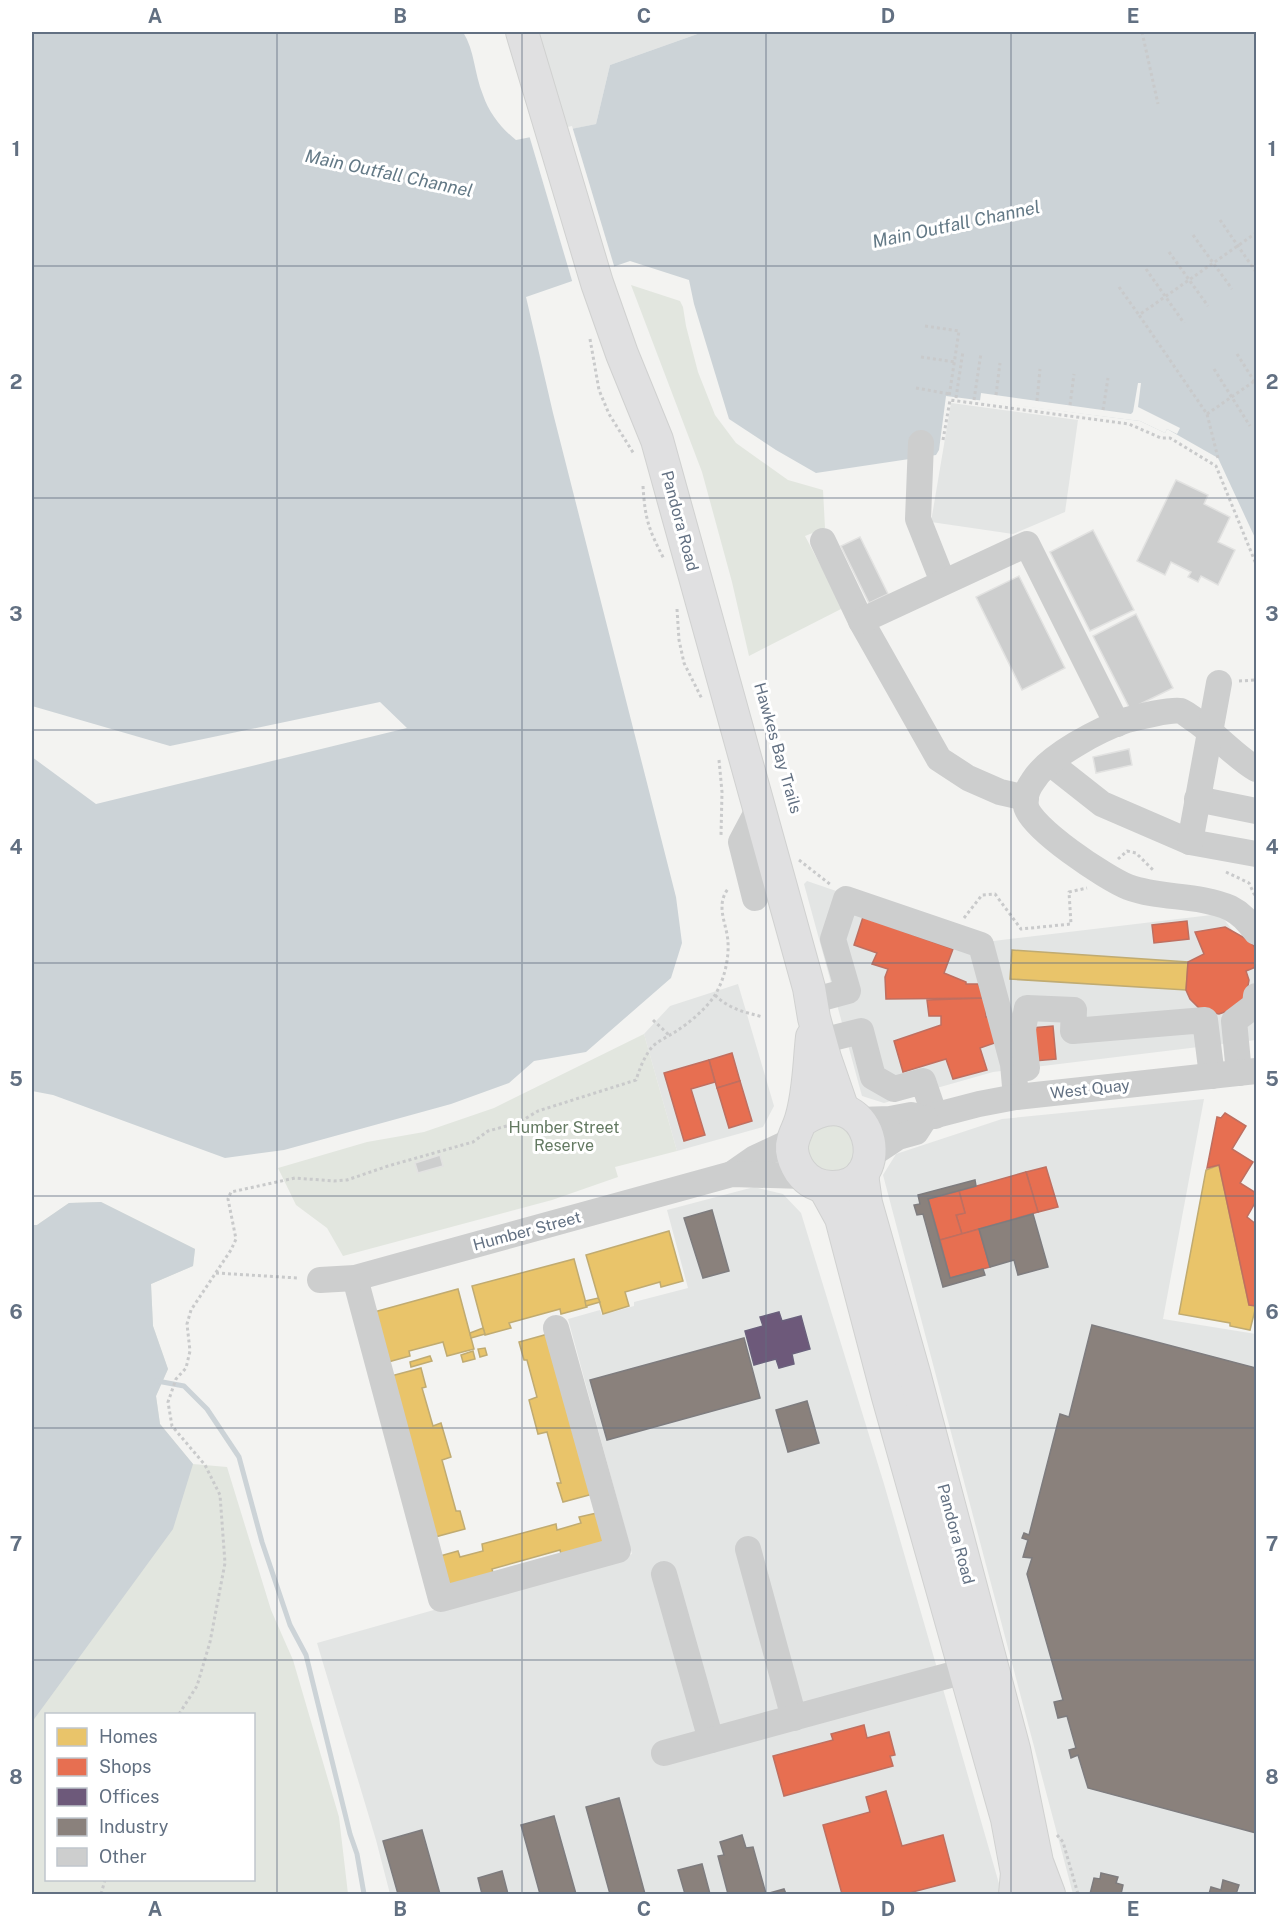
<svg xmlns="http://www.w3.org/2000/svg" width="1288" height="1926" viewBox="0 0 1288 1926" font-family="'Public Sans',sans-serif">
<rect width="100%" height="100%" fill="#f3f3f1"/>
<g fill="#e3e5e4">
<path d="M537 32H703L610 65 596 124 567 130Z"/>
<path d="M951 403 1078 420 1065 512 1013 534 931 522Z"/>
<path d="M807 881 985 942 1220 914 1256 961V1040L993 1072 884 1103 862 1096 804 884Z"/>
<path d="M738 984 774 1106 763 1127 677 1151 644 1034 670 1006Z"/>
<path d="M1204 1099 1163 1319 1256 1334V1894H1073L883 1175 896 1154 1002 1119Z"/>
<path d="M754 1187 783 1194 801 1213 884 1484 1002 1894H390L376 1840 317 1643 632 1554 568 1319 600 1310 602 1315 634 1306V1302L688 1288 667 1210Z"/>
</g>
<g fill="#e2e6df" fill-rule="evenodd">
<path d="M631 285 680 301 683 307 686 326 698 372 715 415 736 443 788 480 823 490 825 528 805 536 843 608 749 656 732 582 702 472Z"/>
<path d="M644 1034 677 1151 615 1167 618 1177 552 1200 343 1256 327 1228 296 1205 278 1168 367 1142 424 1132 494 1108Z"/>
<path d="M825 1125H840L856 1140 850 1168 829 1175 810 1162C806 1144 807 1134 825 1125Z"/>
<path d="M101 1202 195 1249 193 1266 151 1284 153 1326 168 1369 156 1396 160 1424 193 1464 227 1467 271 1610 293 1660 339 1817 348 1894H32V1225H37L69 1203ZM46 1714H254V1880H46Z"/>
</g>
<g fill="#ccd3d7">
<path d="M32 32H463C475 51 474 73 483 95 489 113 501 128 516 140L596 124 610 65 703 32H1256V540L1218 458 1167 429 1165 433 1140 421 946 396 939 450 936 455 816 473 776 450 729 419 694 304 689 280 630 261 526 297 553 413 676 897 682 943 671 978 586 1052 534 1061 509 1083 451 1104 284 1150 225 1158 53 1095 32 1091V757L96 804 407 728 380 702 170 746 32 706Z"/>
<path d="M101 1202 195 1249 193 1266 151 1284 153 1326 168 1369 156 1396 160 1424 193 1464 173 1529 32 1722V1225H37L69 1203Z"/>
</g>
<g fill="#f3f3f1">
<path d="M572 126 615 269 573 284 529 135Z"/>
<path d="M1138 383H1141L1138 407 1180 428 1177 434 1167 429 1165 433 1140 421 980 401 981 393 1131 414 1133 412Z"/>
</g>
<g fill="#e9c46a" stroke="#c0ab71" stroke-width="1.5">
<path d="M1012 950 1188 962 1186 990 1010 979Z"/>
<path d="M1219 1165 1249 1305 1256 1306 1250 1330 1230 1326V1323L1179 1314 1206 1170Z"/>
<path d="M669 1231 683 1281 661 1287 660 1282 625 1292 629 1306 603 1314 586 1255Z"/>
<path d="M574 1259 587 1307 561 1314 560 1309 509 1323 511 1328 485 1335 472 1286Z"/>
<path d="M458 1289 474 1349 447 1356 443 1342 409 1351 410 1356 388 1362 374 1312Z"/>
<path d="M598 1298 600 1302 586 1306 585 1301Z"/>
<path d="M483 1328 485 1334 471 1338 470 1333Z"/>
<path d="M548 1334 593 1494 563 1502 557 1483H561L547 1432 538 1434 529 1400 537 1397 527 1360H524L519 1342Z"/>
<path d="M485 1348 487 1355 480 1357 478 1349Z"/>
<path d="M473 1351 475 1359 463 1362 461 1355Z"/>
<path d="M430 1356 432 1361 411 1367 410 1362Z"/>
<path d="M421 1368 426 1387 422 1388 433 1426 441 1423 451 1457 442 1460 456 1511H460L465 1529 435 1537 391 1376Z"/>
<path d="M597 1513 605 1542 561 1554 560 1550 492 1569 493 1573 448 1585 440 1556 458 1551 460 1557 483 1551 482 1544 556 1524 557 1530 581 1523 579 1517Z"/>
</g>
<g fill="#e76f51" stroke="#bf6f60" stroke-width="1.5">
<path d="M863 917 953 949 944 973 966 982V984H978L985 998 886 999 885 977 888 969 872 964 877 953 854 945Z"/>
<path d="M1187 921 1189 939 1154 943 1152 925Z"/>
<path d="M1225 927 1250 941 1256 949V967L1246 971 1249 980 1246 997 1234 1009 1219 1014 1202 1011 1190 999 1186 990 1188 962 1204 954 1195 932Z"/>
<path d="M985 998 986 1017 996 1014 1003 1040 980 1048 987 1070 953 1079 946 1059 903 1072 894 1041 941 1025V1016H929L927 1000Z"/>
<path d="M1053 1026 1056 1059 1034 1061 1031 1028Z"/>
<path d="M732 1053 740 1081 717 1088 709 1060Z"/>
<path d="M709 1060 715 1082 691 1089 705 1135 684 1141 664 1073Z"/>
<path d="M740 1081 752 1121 729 1128 717 1088Z"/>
<path d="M1225 1113 1246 1126 1232 1149 1253 1162 1240 1183 1256 1193V1201L1247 1217 1256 1224V1306L1249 1305 1219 1165 1207 1168 1217 1117 1221 1118Z"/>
<path d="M1046 1167 1058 1207 1038 1212 1026 1172Z"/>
<path d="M1026 1172 1038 1212 962 1234 956 1215 965 1213 959 1191Z"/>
<path d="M959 1191 965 1213 956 1215 962 1234 940 1240 928 1199Z"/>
<path d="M979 1229 990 1267 950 1278 940 1240Z"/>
<path d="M864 1725 867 1738 889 1732 895 1755 890 1756 893 1766 784 1796 773 1756 833 1740 831 1734Z"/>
<path d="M886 1791 902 1846 943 1835 955 1881 905 1894H842L823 1825 870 1812 866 1797Z"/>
</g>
<path fill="#6d597a" stroke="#6a607c" stroke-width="1.5" d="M779 1312 782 1321 801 1316 810 1349 792 1354 794 1364 779 1368 776 1359 754 1365 745 1331 763 1326 760 1317Z"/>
<g fill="#8a817c" stroke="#7e7c7e" stroke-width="1.5">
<path d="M975 1180 976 1186 928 1199 950 1278 983 1269 985 1275 943 1287 923 1214 917 1215 914 1205 920 1204 918 1195Z"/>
<path d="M712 1210 729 1271 703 1278 684 1218Z"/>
<path d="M1033 1214 1048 1267 1018 1275 1014 1260 990 1267 979 1229Z"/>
<path d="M1092 1325 1256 1368V1833L1088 1788 1078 1755 1071 1758 1069 1750 1076 1748 1067 1716 1058 1718 1054 1702 1063 1700 1027 1574 1032 1558 1023 1557 1028 1540 1022 1538 1024 1533 1029 1535 1060 1414 1069 1417Z"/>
<path d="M744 1338 760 1398 607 1440 590 1380Z"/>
<path d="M807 1401 819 1443 788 1452 776 1410Z"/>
<path d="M619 1798 645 1894H610L586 1807Z"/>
<path d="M554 1816 576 1894H540L521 1825Z"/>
<path d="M422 1830 440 1894H398L383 1841Z"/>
<path d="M742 1835 746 1848 753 1847 766 1894 784 1889 786 1894H728L718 1856 724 1855 720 1842Z"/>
<path d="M702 1864 710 1894H685L678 1870Z"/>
<path d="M502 1871 508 1894H482L478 1878Z"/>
<path d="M1101 1873 1118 1877 1116 1883 1123 1885 1121 1894H1090L1094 1878 1100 1879Z"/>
<path d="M1223 1880 1239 1885 1236 1894H1209L1211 1887 1221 1890Z"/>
</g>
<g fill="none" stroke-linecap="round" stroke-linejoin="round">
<path stroke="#ccd3d7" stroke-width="5" d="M157 1381 184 1386 207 1409 239 1457 262 1542 290 1625 306 1655 350 1834 357 1854 364 1894"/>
</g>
<g fill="#cdcece" stroke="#e2e2e1" stroke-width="1.5">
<path d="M1176 480 1208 495 1204 504 1230 517 1218 542 1235 550 1218 585 1201 576 1198 582 1188 577 1191 572 1171 562 1165 575 1137 561Z"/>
<path d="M1093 530 1134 610 1090 631 1050 552Z"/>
<path d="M860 537 888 594 869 603 841 546Z"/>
<path d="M1019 576 1065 668 1022 690 976 597Z"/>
<path d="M1136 614 1173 688 1130 709 1093 636Z"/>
<path d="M1129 749 1132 765 1096 773 1093 757Z"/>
<path d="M440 1155 443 1166 418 1173 415 1163Z"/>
</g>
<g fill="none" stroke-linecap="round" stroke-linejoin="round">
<g stroke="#d0d1d0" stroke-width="34">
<g id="major">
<path d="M522 32 597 283 622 354 657 440 809 988 814 1018 825 1058 843 1110"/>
<path d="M801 1121C872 1073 897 1188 832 1187 819 1187 808 1182 800 1171 796 1165 793 1158 792 1150 791 1139 798 1130 801 1119 809 1093 809 1064 812 1037"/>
<path d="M862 1174 866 1203 914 1373 1014 1749 1037 1862 1049 1894"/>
<path d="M824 1187 841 1218 888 1397 1007 1819 1017 1873 1015 1894"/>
</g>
</g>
<g stroke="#c9cacb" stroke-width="3" stroke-dasharray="3 3" stroke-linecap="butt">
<path d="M1142 32 1158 104"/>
<path d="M1220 220 1256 272"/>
<path d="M1193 235 1232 289"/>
<path d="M1169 252 1208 306"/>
<path d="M1146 269 1184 323"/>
<path d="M1119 287 1139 315"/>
<path d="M925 326 959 331 949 397"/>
<path d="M590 339 599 390 609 414 634 454"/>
<path d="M1237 354 1256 384"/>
<path d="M921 357 955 362"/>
<path d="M1214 369 1250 426"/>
<path d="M916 388 950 394"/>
<path d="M996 395 1000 363"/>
<path d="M956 398 963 351"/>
<path d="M974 400 981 353"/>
<path d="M1037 401 1040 369"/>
<path d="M1070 405 1074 374"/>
<path d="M1103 410 1108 378"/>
<path d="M1207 414 1256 380"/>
<path d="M943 440 950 400 1129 424 1161 438H1170L1216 466 1256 564"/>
<path d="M1218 458 1207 414 1139 315 1256 233"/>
<path d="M643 486C645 520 649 530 664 559"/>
<path d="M677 609 679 640 684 663 702 699"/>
<path d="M1239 681 1256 680"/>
<path d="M719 760 722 792 721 835"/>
<path d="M1118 859 1127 851 1136 853 1154 871"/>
<path d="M799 860 831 885"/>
<path d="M1226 872 1249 883 1256 898"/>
<path d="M964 918 982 895 995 894 1021 929 1071 924 1069 892 1087 888"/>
<path d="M715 995C729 1009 744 1012 763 1017"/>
<path d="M653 1020 669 1035"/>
<path d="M216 1273 298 1278"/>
<path d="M179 1714 197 1686 210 1642 225 1563 220 1495 205 1465 172 1426 168 1402 176 1379 186 1368 190 1351 187 1324 191 1310 231 1250 236 1239 228 1199 231 1192 295 1178 334 1181 347 1180 388 1166 473 1142 488 1131 518 1123 538 1111 636 1080C640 1068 644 1057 652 1047 658 1041 667 1037 675 1032 689 1023 706 1009 715 995 724 980 729 960 728 942 727 924 715 906 728 889"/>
<path d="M1057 1835 1063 1842 1078 1894"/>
<path d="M101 1894 105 1880"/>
</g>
<g stroke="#cdcece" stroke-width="26">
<path d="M921 443 918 519 943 582"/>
<path d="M823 541 861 621 939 759 968 778 1000 792 1026 798"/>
<path d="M861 621 1027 544 1117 724"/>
<path d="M1050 763 1102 804 1190 842 1256 854"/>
<path d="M1256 769C1233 755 1215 733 1192 718 1189 716 1184 712 1181 711 1171 709 1138 717 1127 720 1100 729 1048 756 1033 781 1028 788 1024 797 1026 806 1029 827 1107 879 1128 887 1160 899 1198 894 1230 908 1242 914 1248 922 1256 932"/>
<path d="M1197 799 1256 811"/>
<path d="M1190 842 1219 683"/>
<path d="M755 898 741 842 759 808"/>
<path d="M811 1001 848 991 833 939 846 899 981 945 1013 1064 1016 1097"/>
<path d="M821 1041 861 1031 873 1077 894 1089 923 1081 935 1116"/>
<path d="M1027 1068 1023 1029 1027 1008 1074 1010 1073 1031 1205 1020 1212 1076"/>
<path d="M1239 1073 1234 1021 1255 1005 1256 996"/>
<path d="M859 1120 890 1119 911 1115 925 1118 979 1104 1016 1097 1256 1071"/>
<path d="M871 1155 898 1137 916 1132 925 1118"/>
<path d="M732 1174 755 1158 785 1144 795 1134"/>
<path d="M355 1278 441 1599 618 1550 556 1328"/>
<path d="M320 1280 355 1278 732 1174 804 1176"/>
<path d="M748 1549 794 1718"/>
<path d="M664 1574 711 1740"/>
<path d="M664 1753 965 1671"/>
</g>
<use href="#major" stroke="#e0e0e1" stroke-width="32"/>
</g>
<path fill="none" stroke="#627082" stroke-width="1.5" stroke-opacity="0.55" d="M277 32V1894M522 32V1894M766 32V1894M1011 32V1894M32 266H1256M32 498H1256M32 730H1256M32 963H1256M32 1196H1256M32 1428H1256M32 1660H1256"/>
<g text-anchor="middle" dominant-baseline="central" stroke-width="6" stroke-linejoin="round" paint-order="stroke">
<g font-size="16" fill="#627082" stroke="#fff">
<text transform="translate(680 521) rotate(75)">Pandora Road</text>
<text transform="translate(778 748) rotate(74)">Hawkes Bay Trails</text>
<text transform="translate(1090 1089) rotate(-6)">West Quay</text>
<text transform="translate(527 1231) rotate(-15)">Humber Street</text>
<text transform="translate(956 1534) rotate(75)">Pandora Road</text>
</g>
<g font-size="16" fill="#637961" stroke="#fff">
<text x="564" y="1127">Humber Street<tspan x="564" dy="18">Reserve</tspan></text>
</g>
<g font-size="18" font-style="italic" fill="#637986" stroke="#fff">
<text transform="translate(389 173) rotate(12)">Main Outfall Channel</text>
<text transform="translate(956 224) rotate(-12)">Main Outfall Channel</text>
</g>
</g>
<rect width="1288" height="1926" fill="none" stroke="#ffffff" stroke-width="66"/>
<rect x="45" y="1713" width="210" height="168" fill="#ffffff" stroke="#c0c6cd" stroke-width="1.5"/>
<rect x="57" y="1728" width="30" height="18" fill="#e9c46a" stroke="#c0c6cd" stroke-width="1.5"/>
<text x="99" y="1743" font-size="18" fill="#627082">Homes</text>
<rect x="57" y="1758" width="30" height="18" fill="#e76f51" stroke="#c0c6cd" stroke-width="1.5"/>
<text x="99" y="1773" font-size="18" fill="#627082">Shops</text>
<rect x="57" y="1788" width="30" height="18" fill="#6d597a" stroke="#c0c6cd" stroke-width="1.5"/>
<text x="99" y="1803" font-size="18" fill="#627082">Offices</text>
<rect x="57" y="1818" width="30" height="18" fill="#8a817c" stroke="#c0c6cd" stroke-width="1.5"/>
<text x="99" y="1833" font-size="18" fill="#627082">Industry</text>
<rect x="57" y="1848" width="30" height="18" fill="#cdcece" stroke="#c0c6cd" stroke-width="1.5"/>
<text x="99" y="1863" font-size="18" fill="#627082">Other</text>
<rect x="33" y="33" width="1222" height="1860" fill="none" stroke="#627082" stroke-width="2"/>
<g font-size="20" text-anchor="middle" font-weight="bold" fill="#627082">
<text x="155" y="23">A</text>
<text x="400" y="23">B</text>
<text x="644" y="23">C</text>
<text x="888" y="23">D</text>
<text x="1133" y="23">E</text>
<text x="16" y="156">1</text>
<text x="1272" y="156">1</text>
<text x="16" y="389">2</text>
<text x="1272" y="389">2</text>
<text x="16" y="621">3</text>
<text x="1272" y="621">3</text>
<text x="16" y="854">4</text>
<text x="1272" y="854">4</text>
<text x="16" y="1086">5</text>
<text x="1272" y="1086">5</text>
<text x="16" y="1319">6</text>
<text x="1272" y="1319">6</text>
<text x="16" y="1551">7</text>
<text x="1272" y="1551">7</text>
<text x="16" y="1784">8</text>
<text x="1272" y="1784">8</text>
<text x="155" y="1916">A</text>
<text x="400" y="1916">B</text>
<text x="644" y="1916">C</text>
<text x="888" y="1916">D</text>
<text x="1133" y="1916">E</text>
</g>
</svg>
